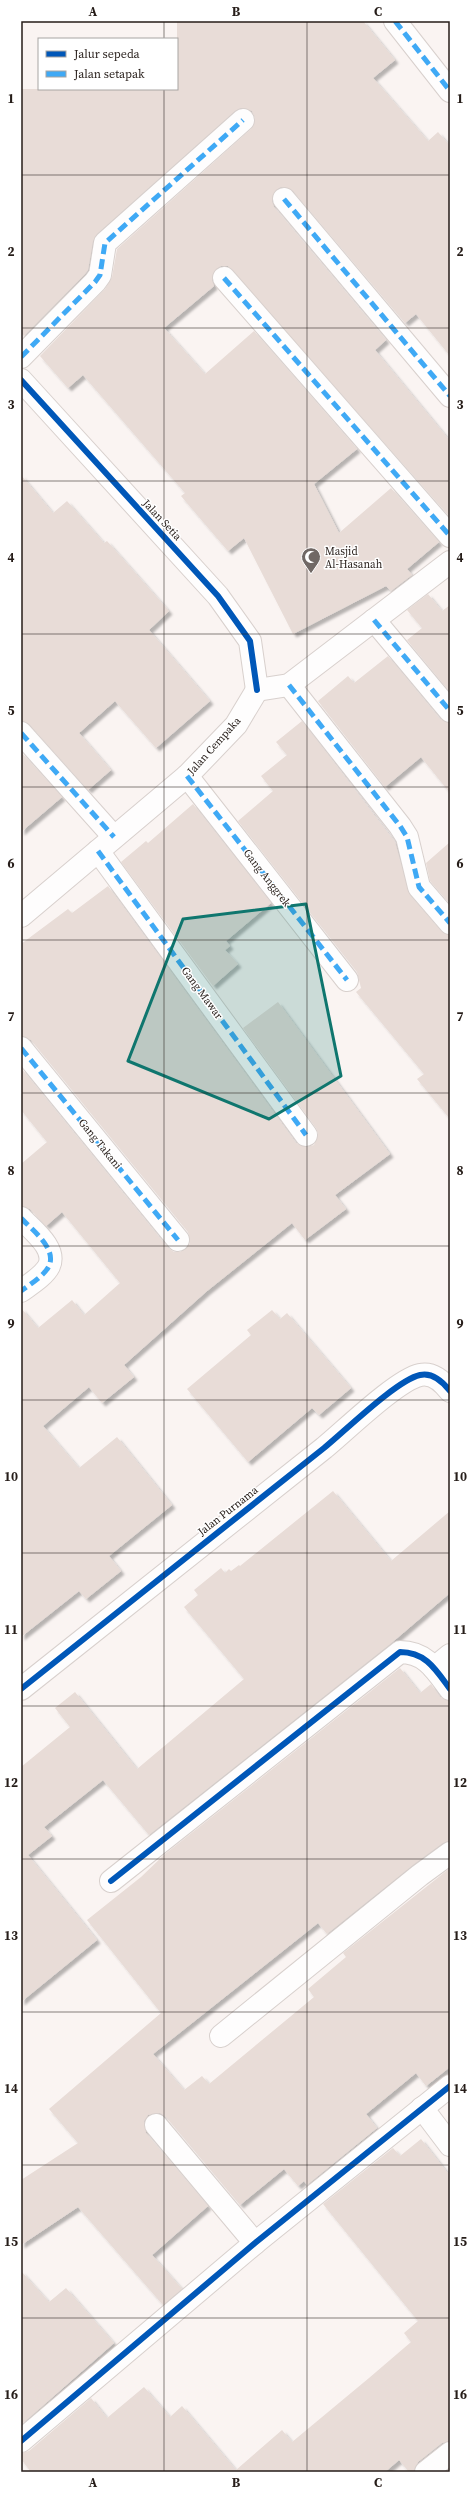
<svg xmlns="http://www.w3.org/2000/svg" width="471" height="2493" viewBox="0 0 471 2493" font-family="'Source Serif 4',serif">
<defs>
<filter id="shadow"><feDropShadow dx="3.5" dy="3.5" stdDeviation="1" flood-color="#0004"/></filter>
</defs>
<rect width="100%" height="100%" fill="#faf4f2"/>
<g fill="#e8dcd7" filter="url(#shadow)">
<path d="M177 21H363L395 60 373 78 428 141 438 132 450 146V356L416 314 405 323 293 191 281 187 276 190 272 201 274 207 386 340 375 350 450 441V517L228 266H221L216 269 212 280 214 286 164 328 205 374 254 331 357 449 314 484 339 533 391 488 439 542 407 569 412 575 391 591 386 586 293 634 244 538 228 551 181 496 185 493 83 375 68 388 40 356 105 289 112 277 117 249 251 129 255 118 252 111 241 108 235 111 97 234 93 241 88 270 85 274 24 336 21 333V89H177Z"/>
<path d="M21 475 53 513 67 501 104 543 107 541 169 611 149 630 210 701 156 748 115 701 79 733 111 770 88 790 30 725 21 721Z"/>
<path d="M428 594 442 611 450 605V692L407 640 422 628 407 610Z"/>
<path d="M388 656 440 719 450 723V793L421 757 385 787 318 701 348 676 354 683Z"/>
<path d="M302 721 395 842 410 895 441 931 450 935V1119L417 1079 424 1074 356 992 361 988 357 972 238 821 273 791 261 776 287 755 276 742Z"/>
<path d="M21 752 62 797 21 832Z"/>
<path d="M193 804 271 903 226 941 230 946 225 950 238 964 213 986 121 862 146 841 148 843Z"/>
<path d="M450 842V904L430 881 426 863Z"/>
<path d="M108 886 296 1143 307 1147 314 1145 318 1134 316 1128 243 1028 278 1002 390 1154 335 1195 346 1209 305 1240 292 1223 207 1291 124 1365 134 1377 102 1403 89 1387 43 1426 79 1468 117 1437 172 1505 109 1556 121 1571 86 1599 79 1591 21 1637V1308L38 1328 72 1300 84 1315 120 1283 62 1212 46 1226 30 1209 21 1206V1164L47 1142 21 1110V1068L168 1248 174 1252H180L190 1244 188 1232 31 1040 21 1036V944L68 909 72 913Z"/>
<path d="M272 1310 280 1319 287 1313 351 1388 319 1415 312 1408 248 1462 187 1389 251 1335 247 1330Z"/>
<path d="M333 1491 391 1561 450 1511V1593L389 1645 149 1835 103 1780 44 1827 52 1836 28 1855 97 1940 21 2002V1767L70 1727 55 1708 75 1692 137 1769 244 1679 184 1607 198 1595 194 1590 221 1568 225 1573 229 1569 231 1571 239 1565 240 1566Z"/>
<path d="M400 1668 420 1693 431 1684 440 1697 450 1701V1841L443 1843 413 1865 327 1934 318 1923 153 2054 184 2090 202 2076 209 2084 314 1997 308 1989 346 1957 343 1953 450 1868V2067L426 2086 416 2073 366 2114 377 2128 307 2185 304 2181 298 2186 284 2169 240 2205 166 2117 160 2113 148 2115 144 2121 146 2133 208 2206 152 2255 182 2289 163 2305 78 2207 21 2245V2180L78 2143 49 2109 161 2013 87 1920 141 1877 165 1854Z"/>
<path d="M421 2139 450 2176V2441L442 2443 418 2462 414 2472H409L399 2460 385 2472H31L21 2459V2453L29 2451 91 2398 107 2418 144 2387 170 2417 182 2406 236 2470 282 2430 292 2442 369 2378 411 2342 404 2333 418 2321 323 2204 393 2148 400 2156Z"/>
<path d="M21 2271 49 2302 66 2288 114 2343 21 2425Z"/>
</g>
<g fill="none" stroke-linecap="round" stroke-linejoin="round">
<g stroke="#d8d0cd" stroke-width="24">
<g id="minor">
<path d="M395 21 450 91"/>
<path d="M284 199 450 396"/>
<path d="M224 278 450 536"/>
<path d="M21 357 95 282 100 275 105 243 243 120"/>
<path d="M21 380 218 596 250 641 257 690"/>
<path d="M374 620 450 711"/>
<path d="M289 685 400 826 407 837 419 887 450 923"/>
<path d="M257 690 289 685 450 562"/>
<path d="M21 733 114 837"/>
<path d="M187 776 347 980"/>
<path d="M98 851 306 1135"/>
<path d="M21 916 187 776 236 725 257 690"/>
<path d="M21 1048 178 1240"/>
<path d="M21 1218C32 1230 57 1248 49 1266 44 1276 29 1285 21 1291"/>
<path d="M434 1668 450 1655"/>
<path d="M21 1689C122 1608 223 1528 324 1448 346 1430 397 1380 420 1375 433 1372 443 1382 450 1391"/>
<path d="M111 1881 400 1652C426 1652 436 1670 450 1689"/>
<path d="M221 2036 420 1875 450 1853"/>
<path d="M422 2108 450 2145"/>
<path d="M156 2125 255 2243"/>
<path d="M21 2441 255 2243 450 2086"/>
<path d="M426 2472 450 2453"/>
</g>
</g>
<use href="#minor" stroke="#fefdfd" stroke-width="22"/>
<g stroke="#3fa9f5" stroke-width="5" stroke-dasharray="10 5" stroke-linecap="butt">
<path d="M395 21 450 91"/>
<path d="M284 199 450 396"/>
<path d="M224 278 450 536"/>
<path d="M21 357 95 282 100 275 105 243 243 120"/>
<path d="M374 620 450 711"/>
<path d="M289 685 400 826 407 837 419 887 450 923"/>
<path d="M21 733 114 837"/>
<path d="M187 776 347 980"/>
<path d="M98 851 306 1135"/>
<path d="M21 1048 178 1240"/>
<path d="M21 1218C32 1230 57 1248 49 1266 44 1276 29 1285 21 1291"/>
</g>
<g stroke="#fff" stroke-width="8">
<g id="cycleway">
<path d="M21 380 218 596 250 641 257 690"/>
<path d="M21 1689C122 1608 223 1528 324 1448 346 1430 397 1380 420 1375 433 1372 443 1382 450 1391"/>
<path d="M111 1881 400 1652C426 1652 436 1670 450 1689"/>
<path d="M21 2441 255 2243 450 2086"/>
</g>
</g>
<use href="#cycleway" stroke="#0057b8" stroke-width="6"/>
</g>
<path fill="#0f766e" fill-opacity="0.2" stroke="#0f766e" stroke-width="3" stroke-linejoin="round" d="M306 904 341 1076 269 1119 128 1061 183 919Z"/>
<path fill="none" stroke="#261d19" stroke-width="1" stroke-opacity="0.55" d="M164 21V39M307 21V2472M164 89V2472M21 175H450M21 328H450M21 481H450M21 634H450M21 787H450M21 940H450M21 1093H450M21 1246H450M21 1400H450M21 1553H450M21 1706H450M21 1859H450M21 2012H450M21 2165H450M21 2318H450"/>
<defs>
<g id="mosque-pin" transform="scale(1)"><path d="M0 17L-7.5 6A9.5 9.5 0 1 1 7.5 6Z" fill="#706865" stroke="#fff"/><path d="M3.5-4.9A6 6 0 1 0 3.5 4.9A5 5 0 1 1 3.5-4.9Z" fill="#fff"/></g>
</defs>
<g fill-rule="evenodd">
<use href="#mosque-pin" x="311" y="557"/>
</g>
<g text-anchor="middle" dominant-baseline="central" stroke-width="3" stroke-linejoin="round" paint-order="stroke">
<g font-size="11" fill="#261d19" stroke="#fff">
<text transform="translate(162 520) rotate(47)">Jalan Setia</text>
<text transform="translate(214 746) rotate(-48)">Jalan Cempaka</text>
<text transform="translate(267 878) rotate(52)">Gang Anggrek</text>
<text transform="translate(202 993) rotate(54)">Gang Mawar</text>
<text transform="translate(100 1144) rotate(51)">Gang Takani</text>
<text transform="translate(228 1511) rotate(-38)">Jalan Purnama</text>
</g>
<g font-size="11" fill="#261d19" stroke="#fff" text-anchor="start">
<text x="325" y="551">Masjid<tspan x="325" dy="13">Al-Hasanah</tspan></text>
</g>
</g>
<rect width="471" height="2493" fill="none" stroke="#ffffff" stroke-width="44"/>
<rect x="38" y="38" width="140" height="52" fill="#ffffff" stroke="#a8a5a3"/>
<rect x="46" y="51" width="20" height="6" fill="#0057b8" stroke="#a8a5a3"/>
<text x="74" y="58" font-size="12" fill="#261d19">Jalur sepeda</text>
<rect x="46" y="71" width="20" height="6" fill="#3fa9f5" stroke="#a8a5a3"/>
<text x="74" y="78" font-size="12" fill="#261d19">Jalan setapak</text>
<rect x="22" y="22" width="427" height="2449" fill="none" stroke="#261d19" stroke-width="1.5"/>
<g font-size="13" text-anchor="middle" font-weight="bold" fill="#261d19">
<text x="93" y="16">A</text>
<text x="236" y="16">B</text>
<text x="378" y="16">C</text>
<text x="11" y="103">1</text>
<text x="460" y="103">1</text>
<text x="11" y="256">2</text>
<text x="460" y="256">2</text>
<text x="11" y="409">3</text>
<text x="460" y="409">3</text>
<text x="11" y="562">4</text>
<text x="460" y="562">4</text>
<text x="11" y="715">5</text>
<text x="460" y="715">5</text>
<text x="11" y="868">6</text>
<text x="460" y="868">6</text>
<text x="11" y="1021">7</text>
<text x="460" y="1021">7</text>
<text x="11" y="1175">8</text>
<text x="460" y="1175">8</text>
<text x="11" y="1328">9</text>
<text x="460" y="1328">9</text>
<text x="11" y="1481">10</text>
<text x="460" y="1481">10</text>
<text x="11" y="1634">11</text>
<text x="460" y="1634">11</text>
<text x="11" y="1787">12</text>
<text x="460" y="1787">12</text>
<text x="11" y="1940">13</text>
<text x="460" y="1940">13</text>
<text x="11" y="2093">14</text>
<text x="460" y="2093">14</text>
<text x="11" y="2246">15</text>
<text x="460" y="2246">15</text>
<text x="11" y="2399">16</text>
<text x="460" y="2399">16</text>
<text x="93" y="2487">A</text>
<text x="236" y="2487">B</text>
<text x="378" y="2487">C</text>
</g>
</svg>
